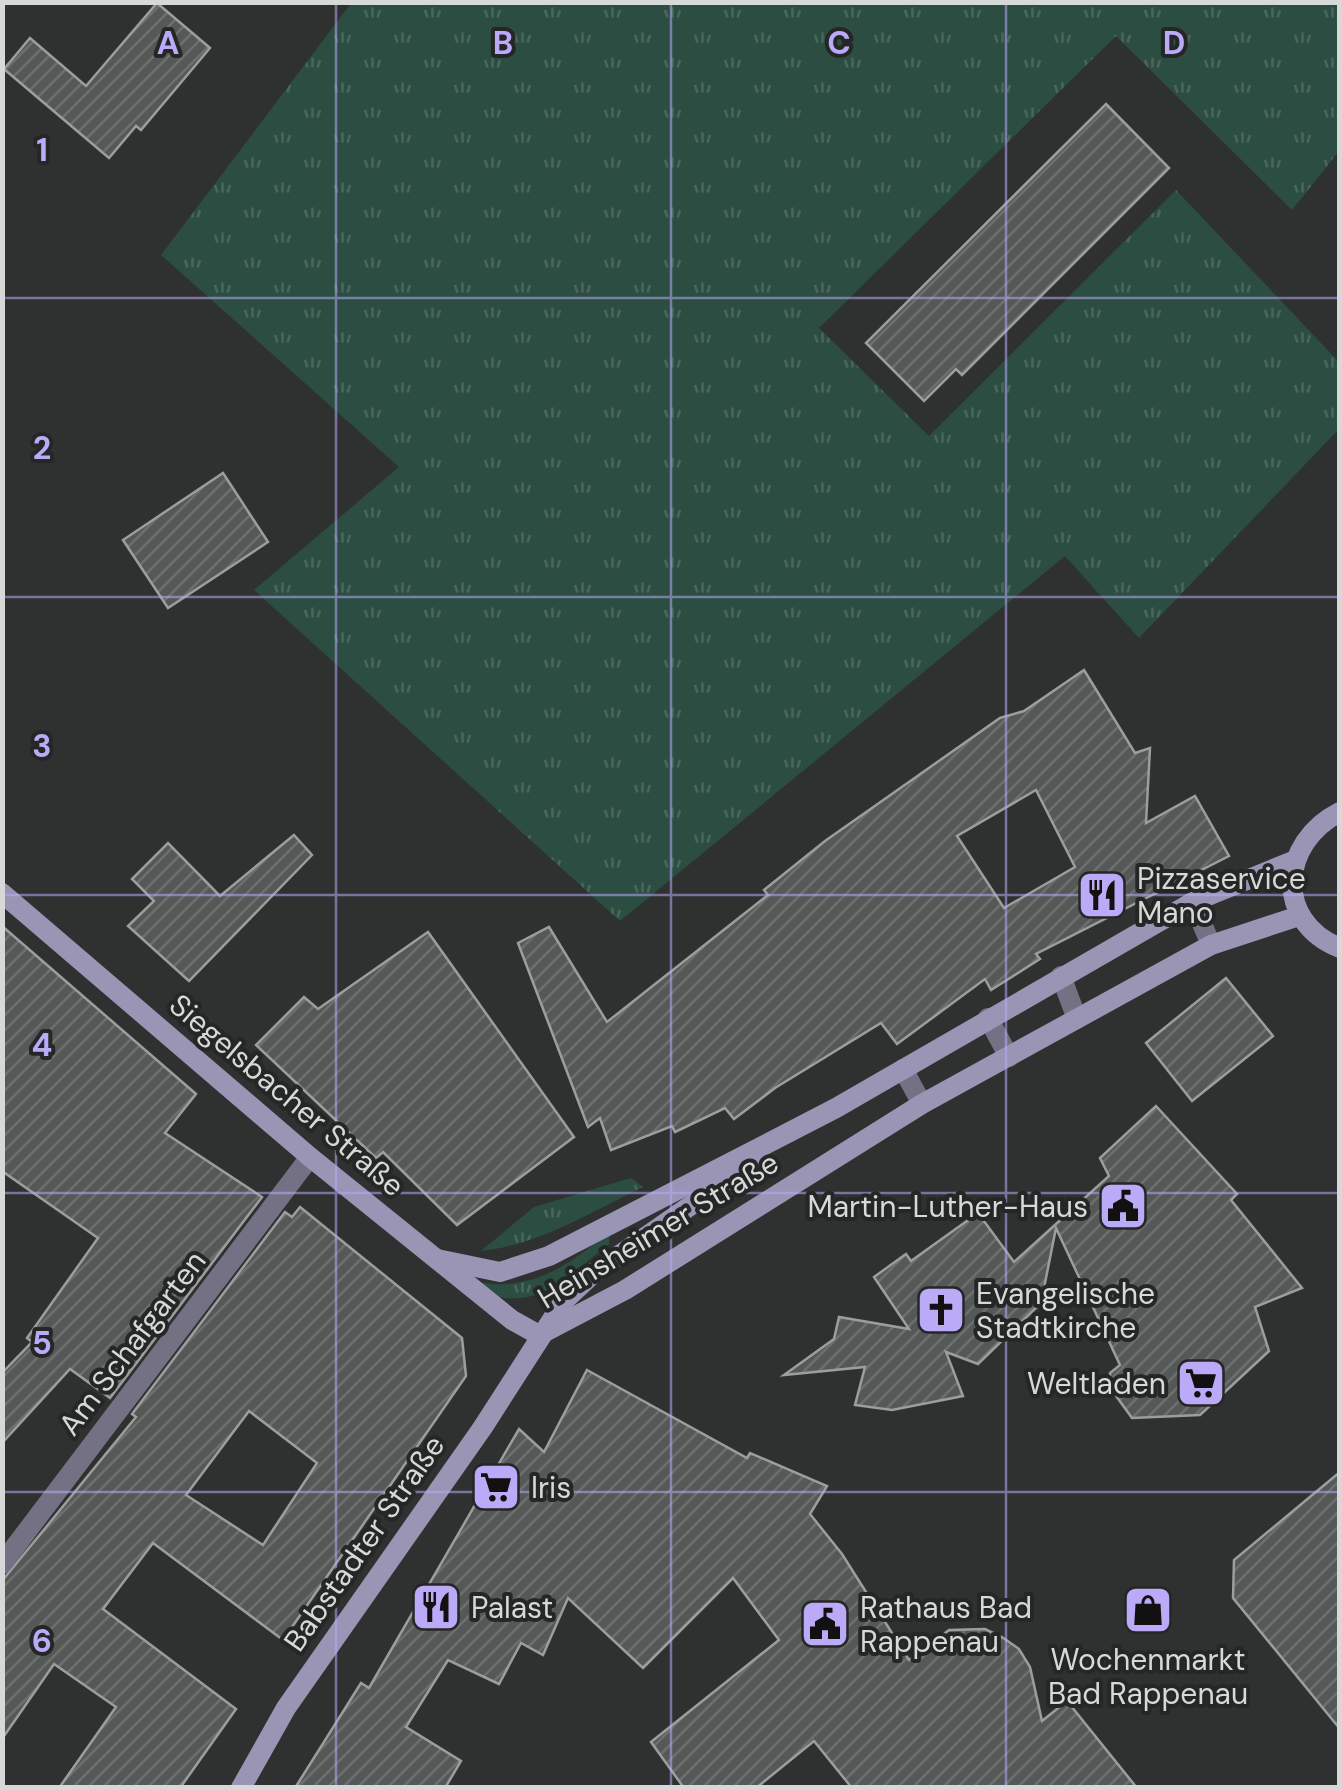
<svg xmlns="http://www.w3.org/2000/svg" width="1342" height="1790" viewBox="0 0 1342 1790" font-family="'DM Sans',sans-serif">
<defs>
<pattern id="grass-tufts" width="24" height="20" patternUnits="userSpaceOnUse" patternTransform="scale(2.5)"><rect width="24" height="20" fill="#2b4d42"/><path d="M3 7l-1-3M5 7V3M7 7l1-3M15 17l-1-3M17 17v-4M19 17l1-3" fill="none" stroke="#49665d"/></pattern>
<pattern id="building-hatch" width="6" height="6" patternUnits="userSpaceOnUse" patternTransform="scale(2.5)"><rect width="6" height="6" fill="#545856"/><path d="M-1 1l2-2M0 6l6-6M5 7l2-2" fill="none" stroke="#6c6f6e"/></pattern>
</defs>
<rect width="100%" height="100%" fill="#2e3130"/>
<g fill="url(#grass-tufts)">
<path d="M352 2 1339 3V151L1292 210 1116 36 819 328 929 436 1176 190 1339 362V429L1139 638 1065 556 620 921 254 590 399 467 161 255Z"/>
<path d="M631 1178 643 1187C588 1213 542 1244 481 1251L534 1207Z"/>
<path d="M610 1232 609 1244C568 1276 540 1311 486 1294L482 1283C536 1290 569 1264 610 1232Z"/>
</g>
<g fill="url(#building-hatch)" stroke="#9a9f9d" stroke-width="2.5" fill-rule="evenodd">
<path d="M157 3 210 48 141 130 136 126 109 158 4 69 30 38 86 86Z"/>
<path d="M1106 104 1169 168 962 375 956 369 924 401 866 343Z"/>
<path d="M223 473 268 542 168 608 123 540Z"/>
<path d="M1084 670 1135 753 1150 748 1146 823 1195 796 1229 856 1036 954 1040 959 991 990 985 979 897 1044 881 1023 775 1088 734 1119 725 1108 675 1132 672 1126 611 1150 600 1118 588 1127 518 943 549 927 607 1022 768 895 764 890 825 841 1000 718 1024 711ZM1036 790 1075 867 1004 908 957 836Z"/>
<path d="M294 835 312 855 189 981 128 926 154 901 132 879 168 843 220 896Z"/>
<path d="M2 926 196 1094 165 1133 262 1197 110 1398 70 1369 2 1443V1373L32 1342 27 1338 98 1238 2 1171Z"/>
<path d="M428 932 574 1137 457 1225 383 1152 376 1158 256 1045 304 997 318 1009Z"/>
<path d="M1226 978 1273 1036 1192 1101 1146 1043Z"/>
<path d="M1156 1106 1237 1194 1231 1200 1302 1288 1255 1307 1269 1351 1200 1415 1132 1418 1111 1389 1110 1373 1120 1365 1056 1228 1041 1303 978 1364 946 1352 963 1396 892 1410 855 1405 865 1367 784 1375 834 1339 839 1317 909 1329 874 1277 906 1254 911 1261 978 1213 1014 1262 1109 1176 1100 1158Z"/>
<path d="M300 1207 462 1338 466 1376 283 1640 153 1543 103 1609 236 1709 180 1788H59L116 1707 54 1664 2 1739V1581L136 1417 132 1414 285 1212 292 1217ZM249 1411 317 1463 263 1545 186 1495Z"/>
<path d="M587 1370 747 1458 750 1453 827 1486 810 1514 842 1554 909 1660 949 1630 985 1629 1002 1637 1019 1649 1030 1667 1042 1721 1067 1701 1137 1788H852L814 1741 756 1788H684L651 1742 779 1640 733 1578 643 1668 568 1598 543 1655 521 1643 499 1684 448 1660 406 1727 461 1761 445 1788H295L361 1683 369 1688 519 1429 544 1452Z"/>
<path d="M1340 1472V1729L1233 1598 1234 1560Z"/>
</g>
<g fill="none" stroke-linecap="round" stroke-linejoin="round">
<g stroke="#747185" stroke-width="20">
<path d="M1193 902 1211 945"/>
<path d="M1061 976 1077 1019"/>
<path d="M988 1018 1009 1057"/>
<path d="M903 1069 922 1104"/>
<path d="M2 1564 310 1157"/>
</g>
<g stroke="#9a94b5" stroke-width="20">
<path d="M1340 812C1280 842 1273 921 1340 948"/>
<path d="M2 893 310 1157 512 1320 539 1335"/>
<path d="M437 1259 500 1272 549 1256 836 1108 1193 902 1293 861"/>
<path d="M545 1332 625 1290 922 1104 1211 945 1299 916"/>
<path d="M241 1788 286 1708 483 1427 564 1301 595 1272 756 1160"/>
</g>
</g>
<path fill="none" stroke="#baaaf7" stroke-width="2.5" stroke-opacity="0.55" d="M336 2V1788M671 2V1788M1006 2V1788M2 298H1340M2 597H1340M2 895H1340M2 1193H1340M2 1492H1340"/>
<defs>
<g id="restaurant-square" transform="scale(2.5)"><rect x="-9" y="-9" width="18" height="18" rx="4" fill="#baaaf7" stroke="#242726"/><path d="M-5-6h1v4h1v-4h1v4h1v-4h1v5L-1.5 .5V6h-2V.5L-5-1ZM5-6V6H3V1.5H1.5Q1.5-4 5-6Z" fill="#111"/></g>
<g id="civic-square" transform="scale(2.5)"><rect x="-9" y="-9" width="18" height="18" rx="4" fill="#baaaf7" stroke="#242726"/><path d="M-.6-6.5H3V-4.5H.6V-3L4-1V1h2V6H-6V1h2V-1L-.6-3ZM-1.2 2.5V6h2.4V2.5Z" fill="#111"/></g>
<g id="church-square" transform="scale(2.5)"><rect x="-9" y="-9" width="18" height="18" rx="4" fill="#baaaf7" stroke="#242726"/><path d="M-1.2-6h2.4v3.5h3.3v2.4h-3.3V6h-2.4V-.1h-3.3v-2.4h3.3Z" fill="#111"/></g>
<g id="supermarket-square" transform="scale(2.5)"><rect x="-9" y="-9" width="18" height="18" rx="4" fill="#baaaf7" stroke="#242726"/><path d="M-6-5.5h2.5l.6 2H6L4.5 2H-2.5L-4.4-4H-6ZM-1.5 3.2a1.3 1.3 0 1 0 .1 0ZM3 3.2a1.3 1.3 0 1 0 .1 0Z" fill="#111"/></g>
<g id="shop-square" transform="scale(2.5)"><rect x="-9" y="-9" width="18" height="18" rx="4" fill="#baaaf7" stroke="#242726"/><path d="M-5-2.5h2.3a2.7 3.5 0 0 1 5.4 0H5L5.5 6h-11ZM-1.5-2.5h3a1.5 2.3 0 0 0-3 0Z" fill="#111"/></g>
</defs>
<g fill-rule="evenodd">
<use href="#restaurant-square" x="1102" y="895"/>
<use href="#civic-square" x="1123" y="1206"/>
<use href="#church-square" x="941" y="1310"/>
<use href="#supermarket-square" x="1201" y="1383"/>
<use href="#supermarket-square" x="496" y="1487"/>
<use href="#restaurant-square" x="436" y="1607"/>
<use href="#shop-square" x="1148" y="1610"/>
<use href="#civic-square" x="825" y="1624"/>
</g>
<g text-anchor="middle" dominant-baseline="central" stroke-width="8" stroke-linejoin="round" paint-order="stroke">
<g font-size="30" fill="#d7d9d8" stroke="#242726" text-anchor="start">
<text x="1137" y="878">Pizzaservice<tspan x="1137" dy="34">Mano</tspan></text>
<text x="1088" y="1206" text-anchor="end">Martin-Luther-Haus</text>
<text x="976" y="1293">Evangelische<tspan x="976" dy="34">Stadtkirche</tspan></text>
<text x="1166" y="1383" text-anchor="end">Weltladen</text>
<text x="531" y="1487">Iris</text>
<text x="471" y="1607">Palast</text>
<text x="860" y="1607">Rathaus Bad<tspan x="860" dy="34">Rappenau</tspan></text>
<text x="1148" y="1659" text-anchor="middle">Wochenmarkt<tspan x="1148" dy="34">Bad Rappenau</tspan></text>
</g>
<g font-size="30" fill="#d7d9d8" stroke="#242726">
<text transform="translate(287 1095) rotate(40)">Siegelsbacher Straße</text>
<text transform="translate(658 1230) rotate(-31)">Heinsheimer Straße</text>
<text transform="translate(132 1343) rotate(-53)">Am Schafgarten</text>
<text transform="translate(364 1543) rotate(-55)">Babstadter Straße</text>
</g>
</g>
<g font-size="32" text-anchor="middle" font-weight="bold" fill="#baaaf7" stroke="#242726" stroke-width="8" stroke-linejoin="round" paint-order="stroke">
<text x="168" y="54">A</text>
<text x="503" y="54">B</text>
<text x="839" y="54">C</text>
<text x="1174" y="54">D</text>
<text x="42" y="161">1</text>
<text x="42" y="459">2</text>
<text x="42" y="757">3</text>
<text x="42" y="1056">4</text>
<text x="42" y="1354">5</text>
<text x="42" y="1652">6</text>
</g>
<rect width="1342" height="1790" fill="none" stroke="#d7d9d8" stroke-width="10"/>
</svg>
